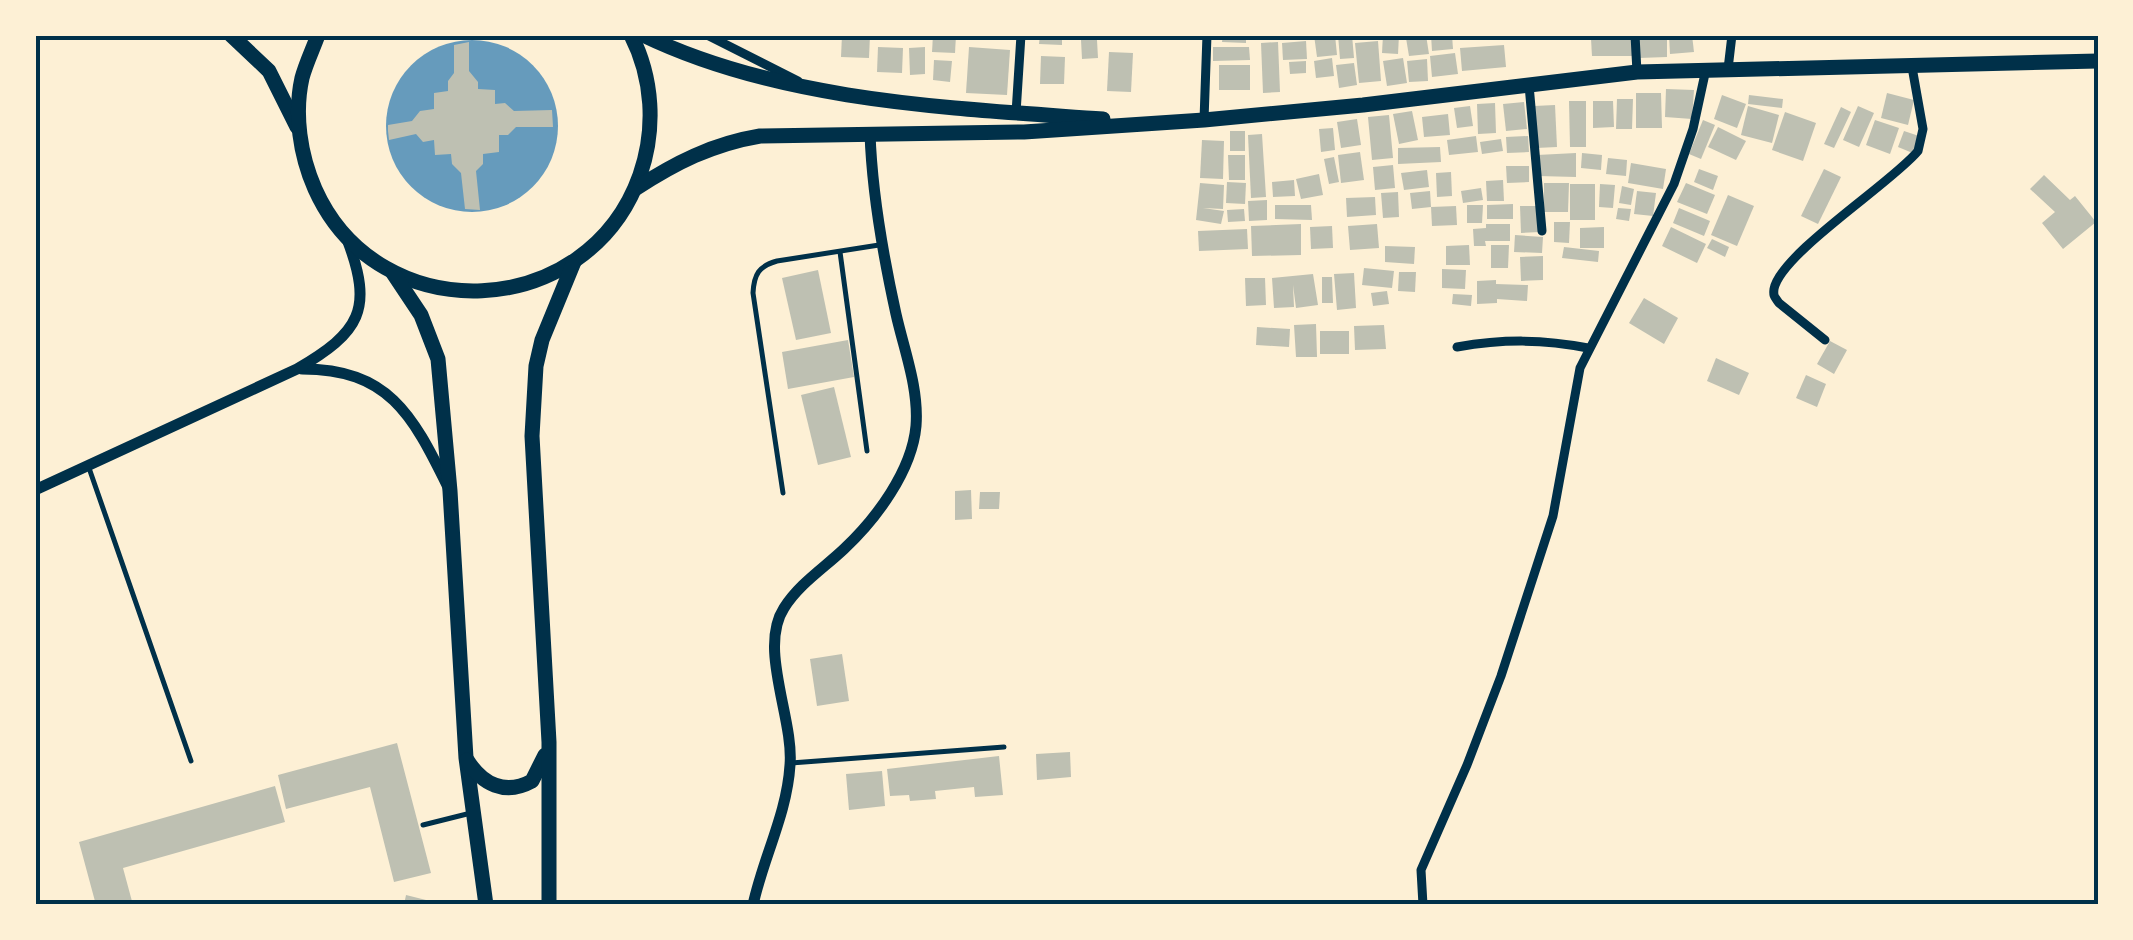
<svg xmlns="http://www.w3.org/2000/svg" width="2133" height="940" viewBox="0 0 2133 940" font-family="Rubik,sans-serif">
<rect width="100%" height="100%" fill="#fdf0d5"/>
<circle fill="#669bbc" cx="472" cy="126" r="86"/>
<g fill="#bec0b2">
<path d="M842 35H870L869 58 841 57Z"/>
<path d="M933 35H956L955 53 932 52Z"/>
<path d="M1040 35H1062V45L1039 44Z"/>
<path d="M1067 35H1086V40H1097L1098 58 1082 59 1081 40H1067Z"/>
<path d="M1223 35H1246V43L1222 42Z"/>
<path d="M1314 35H1335L1337 55 1317 57Z"/>
<path d="M1338 35H1352L1354 58 1340 59Z"/>
<path d="M1383 35H1399L1398 54 1382 53Z"/>
<path d="M1426 35 1429 54 1409 56 1406 38Z"/>
<path d="M1431 35H1452L1453 49 1432 51Z"/>
<path d="M1669 35H1692L1694 52 1670 54Z"/>
<path d="M1635 38V56H1592L1591 39Z"/>
<path d="M1638 40H1667V57L1639 58Z"/>
<path d="M1306 41 1307 59 1283 60 1282 43Z"/>
<path d="M1378 41 1381 81 1359 83 1355 43Z"/>
<path d="M469 42V71L478 82V89L495 90V104L505 103 514 111 552 110 553 127H516L508 135H499V152L483 154V164L476 171 480 210 465 209 461 173 452 164 451 154 435 155 434 140 423 142 416 134 389 140 388 131V125L412 121 420 111 434 109V93L448 91V81L454 73V45Z"/>
<path d="M1278 42 1280 92 1263 93 1261 43Z"/>
<path d="M1504 45 1506 67 1462 71 1460 48Z"/>
<path d="M878 47 903 48 902 73 877 72Z"/>
<path d="M925 47V74L910 75 909 48Z"/>
<path d="M969 47 1010 50 1007 95 966 93Z"/>
<path d="M1213 47H1249L1250 60 1213 61Z"/>
<path d="M1109 52 1133 53 1131 92 1107 91Z"/>
<path d="M1455 53 1458 74 1432 77 1430 56Z"/>
<path d="M1041 56 1065 57 1064 84H1040Z"/>
<path d="M1332 58 1334 76 1316 78 1314 61Z"/>
<path d="M1403 58 1407 83 1387 86 1383 61Z"/>
<path d="M1427 59 1428 81 1409 82 1407 61Z"/>
<path d="M934 60 952 61 950 82 933 80Z"/>
<path d="M1306 61V73L1290 74 1289 62Z"/>
<path d="M1354 63 1357 85 1339 88 1336 65Z"/>
<rect x="1219" y="65" width="31" height="25"/>
<path d="M1666 89 1694 90 1692 119 1665 117Z"/>
<path d="M1636 93H1661L1662 128H1636Z"/>
<path d="M1887 93 1914 100 1908 125 1881 118Z"/>
<path d="M1722 95 1746 104 1737 128 1714 119Z"/>
<path d="M1749 95 1783 99 1782 108 1748 104Z"/>
<path d="M1617 99H1633L1632 129H1616Z"/>
<path d="M1569 101H1586V147H1570Z"/>
<path d="M1593 101H1613L1614 127 1593 128Z"/>
<path d="M1524 102 1527 129 1506 131 1503 104Z"/>
<path d="M1495 103 1496 133 1478 134 1477 104Z"/>
<path d="M1555 105 1557 147 1536 148 1534 106Z"/>
<path d="M1470 106 1473 126 1457 128 1454 108Z"/>
<path d="M1748 106 1779 115 1772 143 1741 135Z"/>
<path d="M1858 106 1874 113 1859 147 1843 140Z"/>
<path d="M1841 107 1851 112 1834 148 1824 144Z"/>
<path d="M1412 111 1418 140 1399 144 1393 114Z"/>
<path d="M1785 112 1816 123 1803 161 1772 150Z"/>
<path d="M1448 114 1450 135 1424 137 1422 117Z"/>
<path d="M1389 115 1393 158 1372 160 1368 117Z"/>
<path d="M1357 119 1361 145 1341 148 1337 122Z"/>
<path d="M1703 120 1715 125 1701 159 1689 154Z"/>
<path d="M1875 120 1899 128 1890 154 1866 145Z"/>
<path d="M1718 127 1746 141 1736 160 1708 147Z"/>
<path d="M1333 128 1335 150 1321 152 1319 129Z"/>
<rect x="1230" y="131" width="15" height="20"/>
<path d="M1904 131 1922 137 1915 154 1898 147Z"/>
<path d="M1262 134 1266 197 1251 198 1248 135Z"/>
<path d="M1476 136 1478 152 1449 155 1447 140Z"/>
<path d="M1528 136 1529 152 1507 153 1506 137Z"/>
<path d="M1501 139 1503 151 1482 154 1480 142Z"/>
<path d="M1202 140 1224 141 1223 179 1200 178Z"/>
<path d="M1440 147 1441 162 1398 164V148Z"/>
<path d="M1360 152 1364 180 1341 183 1338 155Z"/>
<path d="M1576 153V177L1538 176 1537 155Z"/>
<path d="M1582 153 1602 155 1601 170 1581 168Z"/>
<path d="M1228 155H1245V180H1229Z"/>
<path d="M1334 157 1339 182 1329 184 1324 159Z"/>
<path d="M1608 158 1627 160 1626 176 1606 174Z"/>
<path d="M1631 163 1666 169 1663 189 1628 183Z"/>
<path d="M1393 165 1395 188 1375 190 1373 167Z"/>
<path d="M1506 166H1529V182L1507 183Z"/>
<path d="M1699 169 1718 176 1713 190 1694 182Z"/>
<path d="M1824 169 1841 177 1818 224 1801 216Z"/>
<path d="M1427 170 1429 187 1404 190 1401 173Z"/>
<path d="M1451 172 1452 196 1437 197 1436 173Z"/>
<path d="M1319 174 1323 195 1301 199 1296 179Z"/>
<path d="M2044 175 2070 200 2075 196 2096 222 2063 249 2042 223 2055 212 2030 189Z"/>
<path d="M1294 180 1295 196 1273 197 1272 182Z"/>
<path d="M1503 180 1504 201H1487L1486 181Z"/>
<path d="M1227 182 1246 183 1245 204 1226 203Z"/>
<path d="M1200 183 1224 185 1223 209 1203 208 1224 211 1221 224 1196 220Z"/>
<path d="M1544 183H1569L1568 212H1544Z"/>
<path d="M1686 183 1715 195 1707 214 1677 202Z"/>
<rect x="1570" y="184" width="25" height="36"/>
<path d="M1600 184 1615 185 1613 208 1599 207Z"/>
<path d="M1622 186 1634 189 1631 205 1619 203Z"/>
<path d="M1481 188 1483 200 1463 203 1461 191Z"/>
<path d="M1430 191 1431 207 1412 209 1410 193Z"/>
<path d="M1637 191 1656 193 1653 216 1634 214Z"/>
<path d="M1398 192 1399 217 1383 218 1381 193Z"/>
<path d="M1728 195 1754 206 1737 246 1711 235Z"/>
<path d="M1375 197 1376 215 1347 217 1346 198Z"/>
<path d="M1267 200V220L1249 221 1248 201Z"/>
<path d="M1513 204V219H1487V205Z"/>
<path d="M1275 205H1311L1312 220 1275 219Z"/>
<path d="M1467 205H1483L1482 223H1467Z"/>
<path d="M1456 206 1457 225 1432 226 1431 207Z"/>
<path d="M1520 206H1539L1540 232 1521 233Z"/>
<path d="M1618 208 1631 209 1629 221 1616 219Z"/>
<path d="M1679 208 1710 221 1704 236 1673 223Z"/>
<path d="M1244 209 1245 221 1228 222 1227 210Z"/>
<path d="M1554 222H1570L1569 243 1554 242Z"/>
<path d="M1301 224V255L1252 256 1251 226Z"/>
<path d="M1377 224 1379 248 1350 250 1348 226Z"/>
<path d="M1486 224H1510V241H1485L1486 246H1474L1473 229 1486 228Z"/>
<path d="M1332 226 1333 248 1311 249 1310 227Z"/>
<path d="M1604 227V248H1580V228Z"/>
<path d="M1671 227 1706 244 1697 263 1662 246Z"/>
<path d="M1247 229 1248 249 1199 251 1198 231Z"/>
<path d="M1515 235 1543 237 1542 253 1514 252Z"/>
<path d="M1712 239 1729 247 1725 257 1707 248Z"/>
<path d="M1469 245 1470 265H1446V246Z"/>
<path d="M1491 245H1509L1508 268H1491Z"/>
<path d="M1385 246 1415 247 1414 264 1385 262Z"/>
<path d="M1564 247 1599 251 1598 262 1562 258Z"/>
<path d="M1543 256V280L1521 281 1520 257Z"/>
<path d="M1364 268 1394 271 1392 288 1362 285Z"/>
<path d="M1442 269 1466 270 1465 289 1442 288Z"/>
<path d="M818 270 831 333 796 340 782 278Z"/>
<path d="M1399 272H1416L1415 292 1398 291Z"/>
<path d="M1354 273 1356 308 1337 310 1334 274Z"/>
<path d="M1313 274 1318 305 1296 308 1293 285 1294 307 1274 308 1272 278Z"/>
<path d="M1322 277H1332L1333 303H1322Z"/>
<path d="M1245 278H1265L1266 305 1246 306Z"/>
<path d="M1496 280V284L1528 285 1527 301 1497 299V303L1477 304V281Z"/>
<path d="M1387 291 1389 304 1373 306 1371 293Z"/>
<path d="M1453 294 1472 295 1471 306 1452 304Z"/>
<path d="M1644 298 1678 318 1664 344 1629 323Z"/>
<path d="M1316 324 1317 357H1296L1294 325Z"/>
<path d="M1384 325 1386 349 1355 350 1354 326Z"/>
<path d="M1257 327 1290 329 1289 347 1256 345Z"/>
<rect x="1320" y="331" width="29" height="23"/>
<path d="M848 340 854 377 788 389 782 352Z"/>
<path d="M1830 341 1847 350 1834 374 1817 364Z"/>
<path d="M1716 358 1749 373 1739 395 1707 381Z"/>
<path d="M1806 375 1826 384 1817 407 1796 398Z"/>
<path d="M834 387 851 457 818 465 801 395Z"/>
<path d="M971 490 972 519 955 520V491Z"/>
<path d="M980 492H1000L999 509H979Z"/>
<path d="M842 654 849 701 817 706 810 659Z"/>
<path d="M397 743 431 873 394 882 370 787 286 809 278 775Z"/>
<path d="M1070 752 1071 777 1037 780 1036 754Z"/>
<path d="M999 756 1003 795 975 797 974 787 935 791 936 799 910 801 909 795 890 796 887 769Z"/>
<path d="M882 771 885 806 849 810 846 774Z"/>
<path d="M275 786 285 822 123 868 133 905H96L79 842Z"/>
<path d="M406 895 442 904V905H404Z"/>
</g>
<g fill="none" stroke-linecap="round" stroke-linejoin="round">
<g stroke="#003049" stroke-width="5">
<path d="M840 252 867 451"/>
<path d="M89 468 191 761"/>
<path d="M783 493 753 293C754 274 759 266 777 261L879 245"/>
<path d="M791 763 1004 747"/>
<path d="M423 825 471 813"/>
</g>
<g stroke="#003049" stroke-width="9">
<path d="M707 35 798 81"/>
<path d="M1635 35 1637 72"/>
<path d="M1728 69 1732 35"/>
<path d="M1529 85 1542 231"/>
<path d="M1016 113 1021 35"/>
<path d="M1204 120 1207 35"/>
<path d="M1825 340 1779 303C1775 297 1773 297 1774 289 1781 253 1893 182 1918 151L1923 129 1912 67"/>
<path d="M1457 347C1503 339 1543 339 1588 348"/>
<path d="M1423 905 1421 870 1467 765 1501 676 1553 516 1580 368 1674 184 1693 129 1706 69"/>
</g>
<g stroke="#003049" stroke-width="11">
<path d="M302 369C388 369 412 414 447 485"/>
<path d="M35 490 297 369C360 332 374 310 347 239"/>
<path d="M753 905C763 858 787 814 790 765 794 719 758 648 784 608 799 584 824 568 844 549 876 519 912 471 916 426 919 388 904 350 896 314 883 255 872 194 870 133"/>
</g>
<g stroke="#003049" stroke-width="15">
<path d="M231 35 269 71 297 127"/>
<path d="M318 35C313 49 306 63 302 78 294 114 300 155 315 189 379 332 588 322 640 175 656 129 653 78 631 35"/>
<path d="M643 35C782 102 951 108 1103 119"/>
<path d="M635 189C675 163 712 144 760 136L1024 132 1204 120 1363 105 1637 72 2098 61"/>
<path d="M393 273 421 315 438 359 450 491 466 758 486 905"/>
<path d="M467 760C482 784 505 796 532 781L545 755"/>
<path d="M549 905V742L532 436 536 366 542 340 574 262"/>
</g>
</g>
<rect width="2133" height="940" fill="none" stroke="#fdf0d5" stroke-width="75"/>
<rect x="38" y="38" width="2058" height="864" fill="none" stroke="#003049" stroke-width="4"/>
</svg>
